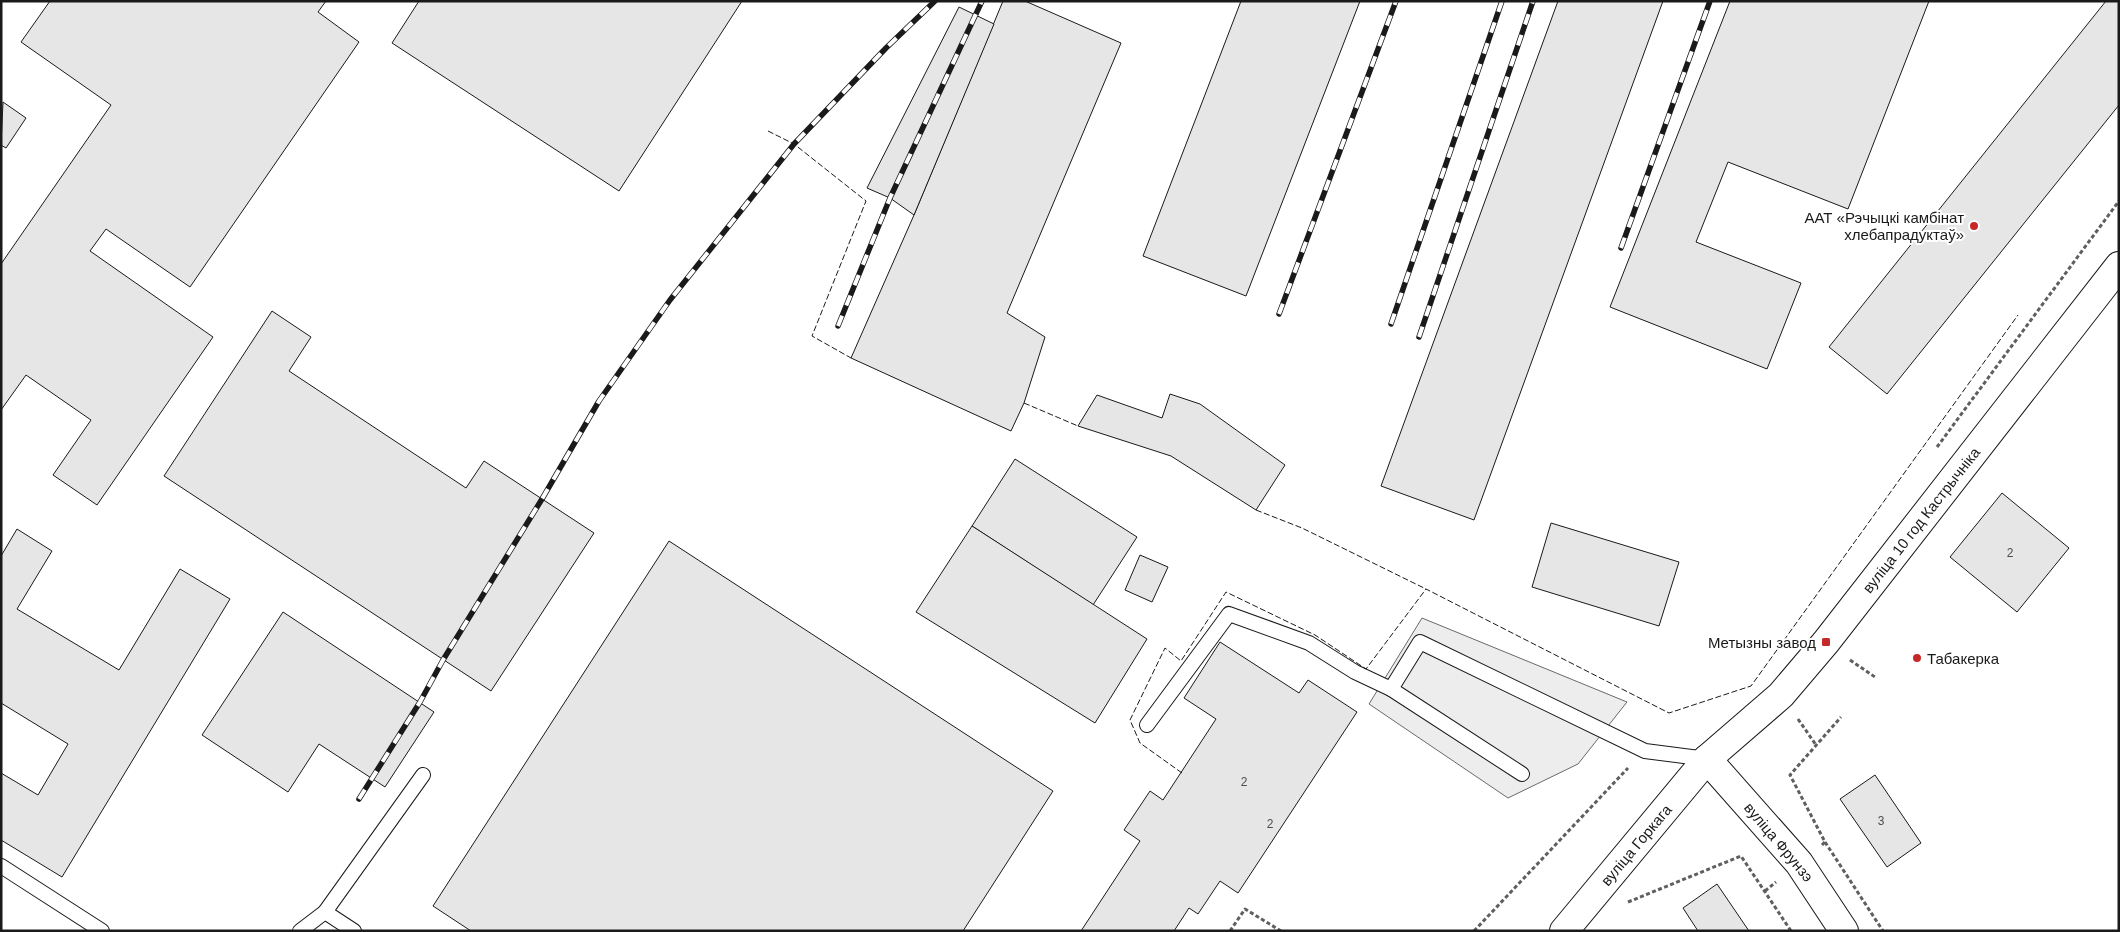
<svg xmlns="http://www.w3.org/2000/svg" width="2120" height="932" viewBox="0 0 2120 932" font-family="Arial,sans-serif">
<rect width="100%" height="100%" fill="#fff"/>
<path fill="#ededed" stroke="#6a6a6a" d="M1422 618 1627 702 1578 764 1508 798 1369 704Z"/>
<g fill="#e6e6e6" stroke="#1a1a1a">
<path d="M50 1H326L318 12 359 42 190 287 106 229 90 251 213 337 97 505 53 475 91 420 26 375 1 410V264L111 105 21 42Z"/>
<path d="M419 1H742L619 191 392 43Z"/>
<path d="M1003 1H1025L1121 43 1007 313 1045 337 1024 403 1011 431 851 358 914 215Z"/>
<path d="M1241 1H1360L1246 296 1143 256Z"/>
<path d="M1558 1H1663L1474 520 1381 486Z"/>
<path d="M1730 1H1929L1848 209 1728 162 1696 242 1801 283 1767 369 1610 307Z"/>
<path d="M2106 1H2119V105L1887 394 1829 347Z"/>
<path d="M959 7 994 24 914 215 890 198 867 188Z"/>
<path d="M3 102 26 118 6 148 1 145Z"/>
<path d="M272 311 311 337 289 371 466 488 484 461 594 533 491 691 164 476Z"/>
<path d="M1170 394 1200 404 1285 465 1256 510 1171 456 1078 426 1097 395 1162 418Z"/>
<path d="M1015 459 1137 537 1093 605 972 526Z"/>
<path d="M2002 493 2069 548 2017 612 1950 557Z"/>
<path d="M1551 523 1679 562 1659 626 1532 587Z"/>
<path d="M972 526 1147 639 1095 723 916 612Z"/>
<path d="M17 529 52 551 17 609 119 670 180 569 230 599 62 877 1 840V773L38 795 68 744 1 703V556Z"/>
<path d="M669 541 1053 791 963 931H471L433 906Z"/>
<path d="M1140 555 1168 567 1152 602 1125 590Z"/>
<path d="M283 612 434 712 385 787 319 744 288 792 202 735Z"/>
<path d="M1220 642 1299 693 1308 680 1357 712 1238 893 1220 881 1198 914 1189 908 1174 931H1081L1140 841 1124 830 1150 791 1163 800 1216 719 1184 698Z"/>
<path d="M1875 775 1921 843 1887 867 1840 799Z"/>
<path d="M1717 884 1749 931H1698L1683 908Z"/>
</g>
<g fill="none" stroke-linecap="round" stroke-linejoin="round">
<g stroke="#1a1a1a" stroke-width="16">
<g id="lane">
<path d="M1147 725 1229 614 1309 643 1355 672 1391 689"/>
<path d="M1522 774 1391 689 1420 642 1645 751 1707 759"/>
<path d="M1 866 102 931"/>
<path d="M300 931 325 912"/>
<path d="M354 931 325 912 423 775"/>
</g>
</g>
<g stroke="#1a1a1a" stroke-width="30">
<g id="secondary">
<path d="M1707 759 1799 863 1844 931"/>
<path d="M1564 931 1707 759 1781 695 1826 642 2119 266"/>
</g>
</g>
<g stroke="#5f5f5f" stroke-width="3" stroke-dasharray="4 2.5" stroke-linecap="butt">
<path d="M1937 447 2119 201"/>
<path d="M1850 660 1875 677"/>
<path d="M1798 719 1816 745"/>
<path d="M1825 842 1883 931"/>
<path d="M1822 845 1825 842 1790 775 1841 717"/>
<path d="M1765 891 1776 882"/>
<path d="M1628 902 1741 856 1791 931"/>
<path d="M1230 931 1245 909 1281 931"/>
<path d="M1474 931 1628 768"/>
</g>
<use href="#lane" stroke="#fff" stroke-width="14"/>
<use href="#secondary" stroke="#fff" stroke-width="28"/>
<g stroke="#1a1a1a" stroke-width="5.5">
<g id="rail">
<path d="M1621 248 1710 1"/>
<path d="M1279 314 1396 1"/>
<path d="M1391 324 1502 1"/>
<path d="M838 326 890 198 982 1"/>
<path d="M1419 337 1533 1"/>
<path d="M359 799 420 702 443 660 542 499 599 401 670 300 794 144 886 48 935 1"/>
</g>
</g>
<use href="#rail" stroke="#fff" stroke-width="4" stroke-dasharray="11" stroke-linecap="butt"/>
<g stroke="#1a1a1a" stroke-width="1" stroke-dasharray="6 2.5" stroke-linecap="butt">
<path d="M768 131 794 144 866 201 812 336 851 358"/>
<path d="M1024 403 1078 426"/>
<path d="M1256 510 1302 528 1426 589"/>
<path d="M1182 773 1140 743 1130 720 1165 648 1181 661 1226 592 1315 635 1366 669 1426 589 1669 713 1751 686 2018 315"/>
</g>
</g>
<g fill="#c62828" stroke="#fff" stroke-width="2">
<circle cx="1974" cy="226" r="5"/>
<rect x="1821" y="637" width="10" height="10" rx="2.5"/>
<circle cx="1917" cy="658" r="5"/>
</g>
<g text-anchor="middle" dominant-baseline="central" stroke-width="4" stroke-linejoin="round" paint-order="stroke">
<g font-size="12" fill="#4d4d4d">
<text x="2010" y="553">2</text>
<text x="1244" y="782">2</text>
<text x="1881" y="821">3</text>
<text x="1270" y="824">2</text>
</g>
<g font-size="15" fill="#1a1a1a" stroke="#fff" text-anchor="end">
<text x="1964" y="217">ААТ «Рэчыцкі камбінат<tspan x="1964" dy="17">хлебапрадуктаў»</tspan></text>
<text x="1816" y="642">Метызны завод</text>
<text x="1927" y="658" text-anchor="start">Табакерка</text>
</g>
<g font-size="15" fill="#1a1a1a" stroke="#fff">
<text transform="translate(1921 520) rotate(-52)">вуліца 10 год Кастрычніка</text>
<text transform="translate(1779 842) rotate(50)">вуліца Фрунзэ</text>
<text transform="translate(1636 845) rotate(-50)">вуліца Горкага</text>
</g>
</g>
<rect width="2120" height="932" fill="none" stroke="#1a1a1a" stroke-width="5"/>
</svg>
